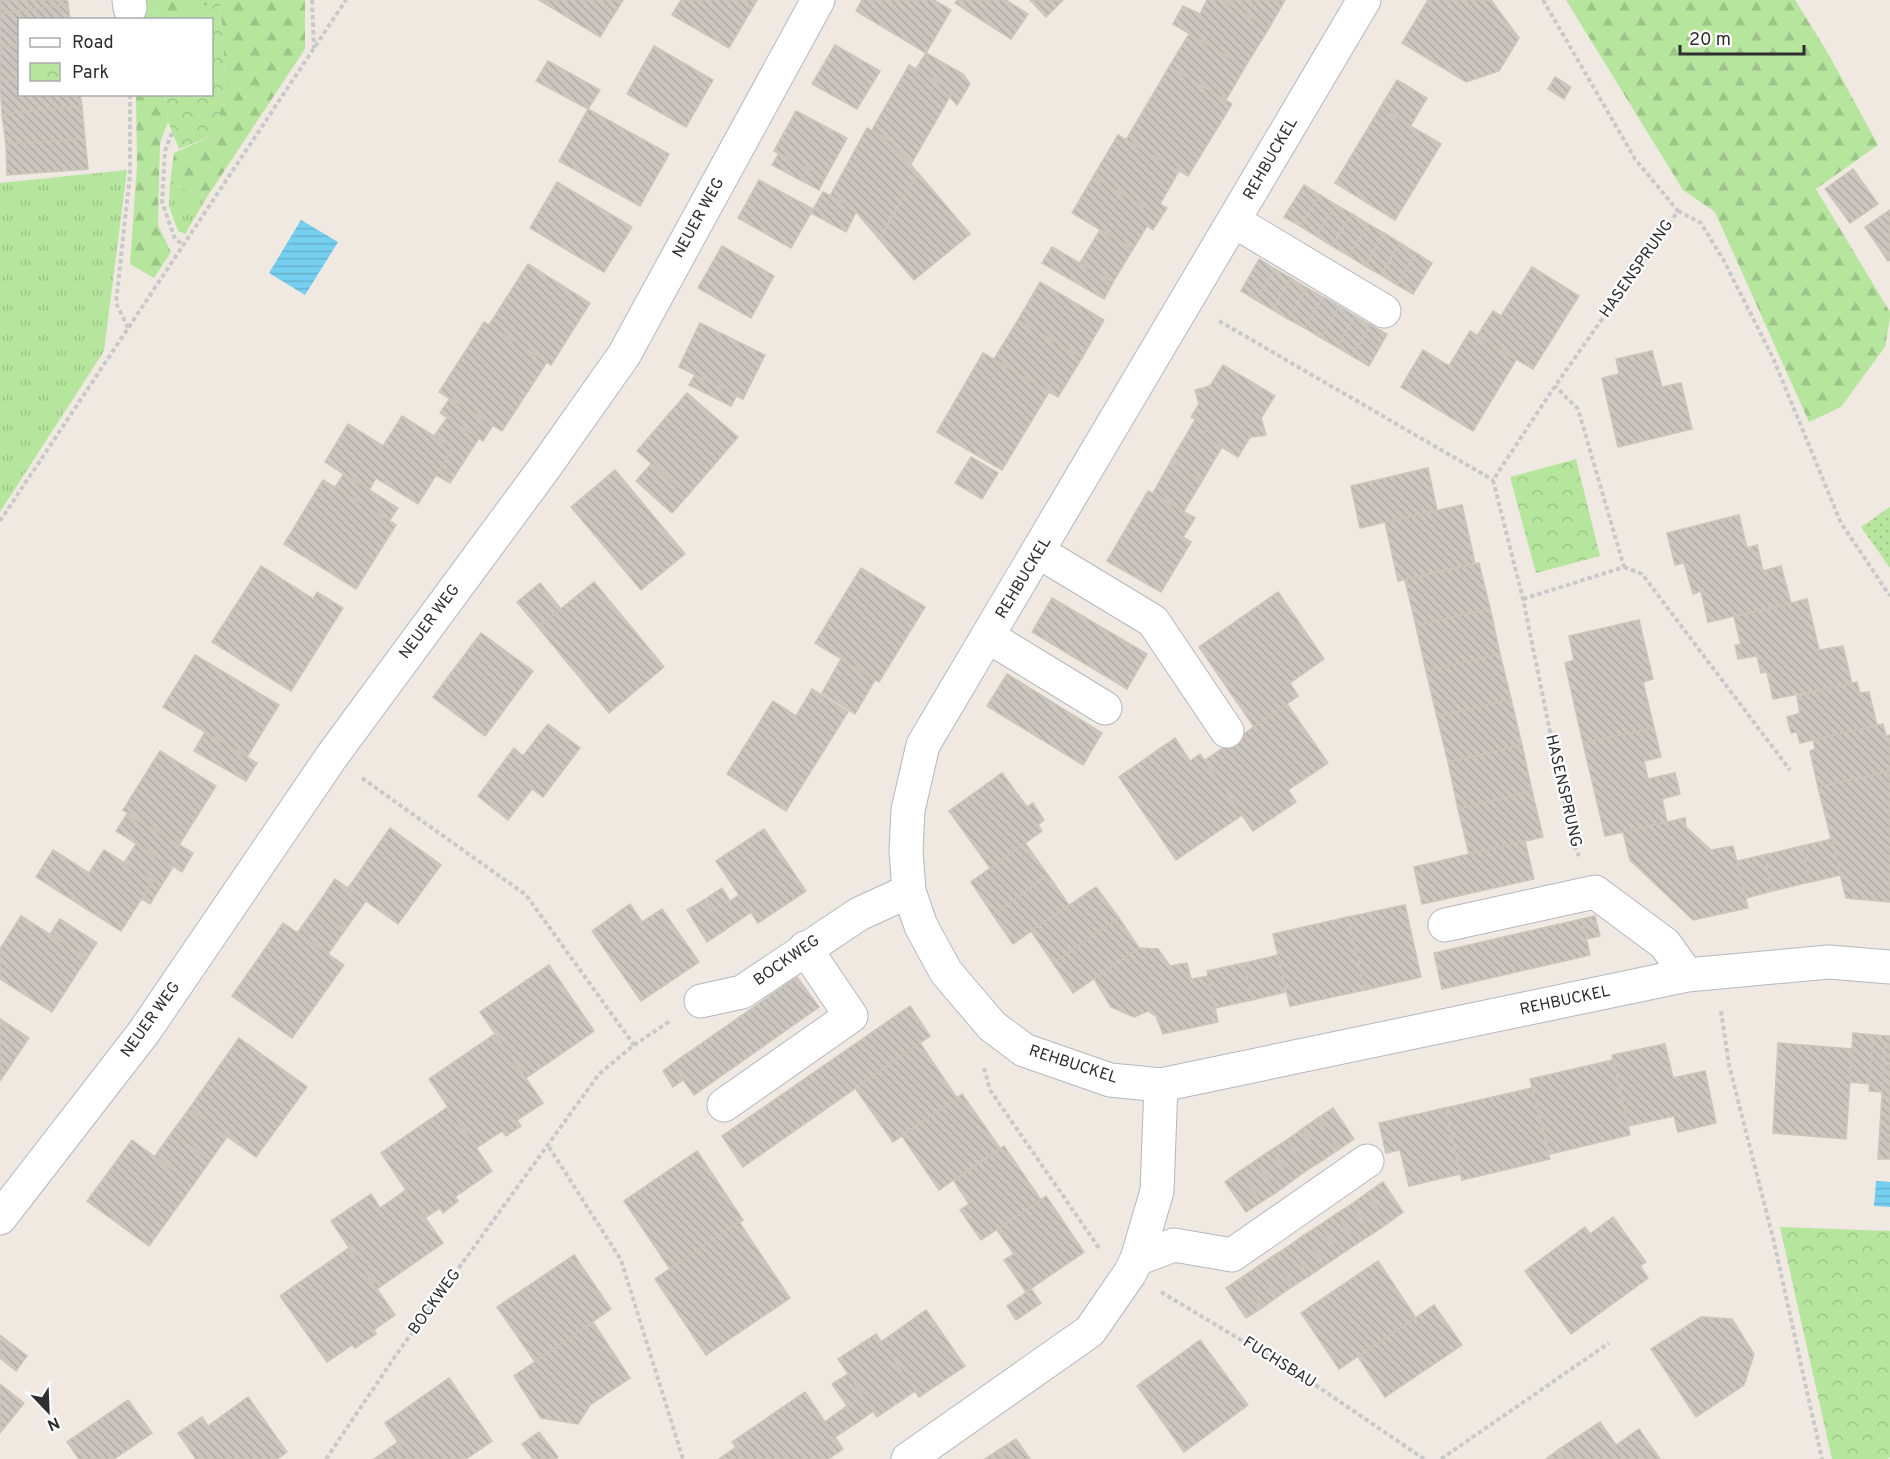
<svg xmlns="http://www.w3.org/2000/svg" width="1890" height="1459" viewBox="0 0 1890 1459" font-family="Overpass,sans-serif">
<defs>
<pattern id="grass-tufts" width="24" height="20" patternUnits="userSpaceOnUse" patternTransform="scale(1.5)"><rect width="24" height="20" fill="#b6e59e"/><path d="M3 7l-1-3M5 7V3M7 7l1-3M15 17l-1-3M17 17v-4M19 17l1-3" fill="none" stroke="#9dc588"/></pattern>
<pattern id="forest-firs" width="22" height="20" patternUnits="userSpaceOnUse" patternTransform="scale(1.5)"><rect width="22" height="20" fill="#b6e59e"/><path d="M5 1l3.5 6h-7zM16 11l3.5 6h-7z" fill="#9dc588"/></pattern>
<pattern id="park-crowns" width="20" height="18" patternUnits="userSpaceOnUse" patternTransform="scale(1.5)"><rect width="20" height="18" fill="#b6e59e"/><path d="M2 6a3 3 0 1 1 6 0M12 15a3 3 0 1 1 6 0" fill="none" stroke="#9dc588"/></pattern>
<pattern id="garden-dots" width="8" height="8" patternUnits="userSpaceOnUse" patternTransform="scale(1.5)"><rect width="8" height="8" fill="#b6e59e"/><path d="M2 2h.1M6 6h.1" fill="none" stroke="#9dc588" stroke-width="1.8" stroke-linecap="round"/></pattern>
<pattern id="water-rules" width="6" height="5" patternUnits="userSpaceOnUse" patternTransform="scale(1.5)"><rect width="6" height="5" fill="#75cff0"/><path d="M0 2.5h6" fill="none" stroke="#66b2ce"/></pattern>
<pattern id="building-back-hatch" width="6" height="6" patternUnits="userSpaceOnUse" patternTransform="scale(1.5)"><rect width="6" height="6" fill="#cbc7bf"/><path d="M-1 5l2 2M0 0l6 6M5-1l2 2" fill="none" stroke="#afaba4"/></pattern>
</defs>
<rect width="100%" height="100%" fill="#efe9e1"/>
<g fill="url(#grass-tufts)">
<path d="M127 170 104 351 0 512V183Z"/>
<path d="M170 183 207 197 185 234 178 231 169 206Z"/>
</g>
<g fill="url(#forest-firs)">
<path d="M148 0H305V49L207 197 170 183 174 153 214 135 226 89 220 2 156 16V20L135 19V2Z"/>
<path d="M1566 0H1795L1829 55 1878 145 1816 189 1890 312V317L1885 347 1841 407 1809 422 1715 212 1683 190Z"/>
<path d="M136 95H165L168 122 160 143 158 225 171 252 154 278 130 264 137 166Z"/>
</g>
<g fill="url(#park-crowns)">
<path d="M220 2 226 89 214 135 179 149 168 122 165 95 212 94V20L156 19 155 16Z"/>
<path d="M1576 459 1600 556 1536 573 1510 477Z"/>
<path d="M1780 1227 1890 1231V1457L1887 1459H1832Z"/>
</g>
<path fill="url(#garden-dots)" d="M1890 507V568L1861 527Z"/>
<g fill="url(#water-rules)">
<path d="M301 220 338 242 305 295 269 273Z"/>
<path d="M1876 1181 1890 1182V1207L1874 1206Z"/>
</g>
<g fill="url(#building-back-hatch)" stroke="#cbc5ba" stroke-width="1.5">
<path d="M0 0H67L68 4 0 14Z"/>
<path d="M539 0H623L600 37Z"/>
<path d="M681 0H757L729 48 672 15Z"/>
<path d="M862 0H934L951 10 926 53 856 11Z"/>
<path d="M957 0H1006L1028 14 1011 39 955 3Z"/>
<path d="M1030 0H1063L1046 17Z"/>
<path d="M1207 0H1222L1269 28 1245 67 1173 24 1183 6 1200 14Z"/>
<path d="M1222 0H1285L1269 28Z"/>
<path d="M1428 0H1491L1519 38 1499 71 1466 82 1402 43Z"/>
<path d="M68 4 70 20H20V44L0 47V14Z"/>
<path d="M1189 34 1245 67 1226 100 1169 67Z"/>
<path d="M20 44V79L0 81V47Z"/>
<path d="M835 45 880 71 857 109 812 84Z"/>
<path d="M654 46 713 80 686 127 627 94Z"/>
<path d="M926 53 963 74 970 84 957 105 950 97 953 91 916 69Z"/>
<path d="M548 61 600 90 588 109 536 81Z"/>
<path d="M909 65 953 91 911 164 890 141 872 130Z"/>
<path d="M1169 67 1232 104 1188 176 1126 140Z"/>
<path d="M1555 77 1571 87 1564 99 1548 89Z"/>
<path d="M20 79V94H80L82 106 2 114 0 81Z"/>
<path d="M1397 80 1427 98 1411 125 1380 108Z"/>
<path d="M82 106 85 139 6 144 2 114Z"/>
<path d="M1380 108 1441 144 1395 220 1335 183Z"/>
<path d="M588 109 669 154 640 206 559 161Z"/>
<path d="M796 111 847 138 825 178 774 151Z"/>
<path d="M867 128 890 141 918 173 879 239 852 207 830 196Z"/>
<path d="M1118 135 1179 171 1160 204 1167 208 1161 217 1093 177Z"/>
<path d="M85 139 88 169 7 175 6 144Z"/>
<path d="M779 153 825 178 819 190 772 165Z"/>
<path d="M1853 169 1878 204 1850 223 1825 189Z"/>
<path d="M918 173 970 234 914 280 879 239Z"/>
<path d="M1093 177 1161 217 1153 230 1147 226 1133 249 1072 213Z"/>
<path d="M759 180 813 209 791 248 738 218Z"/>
<path d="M557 182 632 227 604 272 530 228Z"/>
<path d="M1304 185 1320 195 1300 226 1284 217Z"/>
<path d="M823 192 852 207 856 212 846 232 811 213Z"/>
<path d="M1320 195 1336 205 1316 236 1300 226Z"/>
<path d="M1336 205 1352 214 1332 246 1316 236Z"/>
<path d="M1890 210V260L1888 261 1865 227Z"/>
<path d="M1352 214 1368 224 1349 256 1332 246Z"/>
<path d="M1368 224 1384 233 1365 266 1349 256Z"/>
<path d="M1100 230 1133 249 1113 282 1080 263Z"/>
<path d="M1384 233 1400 243 1381 275 1365 266Z"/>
<path d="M1400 243 1416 253 1397 285 1381 275Z"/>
<path d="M722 246 774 276 751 318 698 288Z"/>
<path d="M1052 247 1113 282 1104 299 1042 263Z"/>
<path d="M1416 253 1432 263 1413 294 1397 285Z"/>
<path d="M1259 259 1275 269 1256 300 1241 291Z"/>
<path d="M528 264 590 303 551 365 489 325Z"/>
<path d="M1532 267 1579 296 1533 369 1477 336 1493 311 1501 316Z"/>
<path d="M1275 269 1291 278 1273 310 1256 300Z"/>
<path d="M1291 278 1307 288 1288 319 1273 310Z"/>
<path d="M1040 282 1104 320 1082 358 1018 320Z"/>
<path d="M1307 288 1323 297 1305 328 1288 319Z"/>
<path d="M1323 297 1339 306 1321 338 1305 328Z"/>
<path d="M1339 306 1355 316 1337 347 1321 338Z"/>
<path d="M1355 316 1371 325 1352 356 1337 347Z"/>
<path d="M1018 320 1082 358 1058 397 994 359Z"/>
<path d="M484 322 547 362 502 431 439 392Z"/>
<path d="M700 323 765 355 743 399 679 367Z"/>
<path d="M1371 325 1387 334 1369 366 1352 356Z"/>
<path d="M1470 331 1516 360 1473 431 1401 387 1423 350 1449 366Z"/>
<path d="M1652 351 1662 387 1681 383 1692 429 1618 447 1602 378 1619 374 1616 359Z"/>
<path d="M983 353 1049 392 1002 470 937 432Z"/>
<path d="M1223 365 1275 396 1261 418 1266 435 1250 437 1238 457 1203 436 1208 427 1191 417 1199 404 1195 390 1210 386Z"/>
<path d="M695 375 737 395 731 406 689 385Z"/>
<path d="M687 393 738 437 688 495 637 451Z"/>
<path d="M450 398 493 425 483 441 440 413Z"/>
<path d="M402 416 453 448 418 504 376 478 369 490 325 462 348 424 383 446Z"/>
<path d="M447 418 479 438 450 483 436 475 453 448 434 436Z"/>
<path d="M1195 420 1208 427 1203 436 1222 447 1202 481 1171 461Z"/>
<path d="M971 457 998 473 982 499 955 483Z"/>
<path d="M1171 461 1202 481 1184 511 1153 493Z"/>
<path d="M651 464 688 495 672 513 636 481Z"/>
<path d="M1428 468 1437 510 1360 528 1351 486Z"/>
<path d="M615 470 685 554 641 590 571 507Z"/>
<path d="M344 474 398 508 389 521 335 487Z"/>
<path d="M323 480 396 525 356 589 284 544Z"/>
<path d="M1148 491 1195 518 1183 537 1191 542 1161 592 1107 561Z"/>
<path d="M1462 505 1475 563 1398 581 1385 522Z"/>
<path d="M1739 515 1747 548 1757 545 1763 571 1781 566 1791 603 1708 622 1701 591 1693 594 1684 563 1675 565 1667 533Z"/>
<path d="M1479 563 1490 608 1416 626 1405 580Z"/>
<path d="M261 566 313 599 317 592 343 608 291 691 212 642Z"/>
<path d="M861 568 925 607 879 682 815 643Z"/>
<path d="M594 582 664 667 609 713 538 627Z"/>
<path d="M540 583 561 609 538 627 517 602Z"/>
<path d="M1278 592 1324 659 1290 683 1298 696 1254 727 1199 647Z"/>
<path d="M1052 598 1147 654 1127 689 1032 632Z"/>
<path d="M1807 599 1819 650 1843 646 1852 684 1773 699 1767 672 1761 673 1757 656 1738 659 1735 645H1741L1734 617Z"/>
<path d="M1490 608 1500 654 1426 671 1416 626Z"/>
<path d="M1639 620 1653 679 1643 682 1654 728 1583 743 1565 663 1574 660 1569 636Z"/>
<path d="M481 633 533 671 485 736 433 697Z"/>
<path d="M1500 654 1511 699 1437 717 1426 671Z"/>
<path d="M195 655 279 705 247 757 163 707Z"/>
<path d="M841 659 875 680 855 714 822 693Z"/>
<path d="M1007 674 1102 733 1083 765 987 706Z"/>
<path d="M1857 682 1860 693 1869 692 1877 725 1800 743 1797 732 1791 733 1787 717 1800 713 1797 696Z"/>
<path d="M812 689 848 712 786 811 727 774 773 701 796 716Z"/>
<path d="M1511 699 1522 745 1448 762 1437 717Z"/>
<path d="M1287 704 1328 763 1288 790 1296 802 1253 831 1204 761Z"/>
<path d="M548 724 580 748 543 797 532 789 508 820 478 796 514 748 523 756Z"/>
<path d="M1883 724 1886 736 1890 735V771L1818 787 1810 751 1815 749 1813 740Z"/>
<path d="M1654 728 1661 757 1644 761 1648 779 1675 773 1680 794 1662 799 1667 822 1605 836 1583 743Z"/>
<path d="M205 732 257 763 246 781 194 751Z"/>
<path d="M1175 738 1190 761 1200 754 1242 815 1176 860 1119 777Z"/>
<path d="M1522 745 1532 791 1458 809 1448 762Z"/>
<path d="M160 751 216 786 179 845 123 810Z"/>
<path d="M1890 771V902L1846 898 1818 787Z"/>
<path d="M1002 773 1027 807 1033 803 1044 820 1038 825 1042 831 990 868 949 811Z"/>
<path d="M1532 791 1543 837 1469 854 1458 809Z"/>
<path d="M127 814 193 853 182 872 116 831Z"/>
<path d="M1685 818 1686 827 1711 850 1733 846 1748 908 1693 920 1630 860 1623 832Z"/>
<path d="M390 828 441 865 398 924 348 888Z"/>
<path d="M764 829 806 891 758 923 716 861Z"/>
<path d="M1832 839 1841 875 1810 882 1802 846Z"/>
<path d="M1525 841 1534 879 1422 904 1414 867Z"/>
<path d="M1025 843 1048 875 993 915 971 882Z"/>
<path d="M136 844 173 867 150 904 142 899 153 881 124 863Z"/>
<path d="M1802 846 1810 882 1772 891 1764 855Z"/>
<path d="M53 850 89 873 104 850 153 881 121 931 36 877Z"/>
<path d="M1764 855 1772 891 1746 898 1737 861Z"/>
<path d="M1048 875 1069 905 1013 944 993 915Z"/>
<path d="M335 879 366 901 345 930 315 908Z"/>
<path d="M1096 887 1119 918 1053 963 1031 931Z"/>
<path d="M722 888 730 901 739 895 751 912 725 930 704 900Z"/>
<path d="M704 900 725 930 707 942 687 910Z"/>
<path d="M630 904 642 922 662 909 699 962 641 1001 592 931Z"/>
<path d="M1405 905 1421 977 1365 990 1348 917Z"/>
<path d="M315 908 345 930 328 954 297 933Z"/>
<path d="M21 916 87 958 52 1012 0 979V949Z"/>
<path d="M1595 916 1600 936 1586 939 1582 919Z"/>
<path d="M1348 917 1365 990 1290 1006 1273 934Z"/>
<path d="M1119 918 1139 948 1073 993 1053 963Z"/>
<path d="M60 919 97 943 87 958 50 934Z"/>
<path d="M1582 919 1590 955 1442 989 1434 953Z"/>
<path d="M283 923 344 965 292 1038 232 996Z"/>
<path d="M1139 948 1158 949 1170 966 1187 963 1191 979 1208 976 1218 1022 1163 1034 1156 1016 1148 1011 1134 1017 1111 1007 1094 979Z"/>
<path d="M1278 955 1286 992 1252 1000 1244 963Z"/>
<path d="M1244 963 1252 1000 1215 1008 1207 971Z"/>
<path d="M549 965 594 1031 526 1078 480 1012Z"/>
<path d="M797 977 819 1007 694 1095 672 1064Z"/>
<path d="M910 1006 930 1036 743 1167 722 1136Z"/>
<path d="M0 1019 29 1038 0 1081Z"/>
<path d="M1853 1033 1873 1035 1870 1084 1850 1082Z"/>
<path d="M495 1034 543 1103 517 1120 521 1126 506 1136 502 1131 476 1148 429 1079Z"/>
<path d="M1873 1035 1890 1036V1047H1885L1883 1092 1869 1091Z"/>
<path d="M239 1038 307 1087 256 1157 189 1109Z"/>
<path d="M920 1043 957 1098 893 1142 855 1088Z"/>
<path d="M1778 1043 1852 1049 1846 1139 1773 1133Z"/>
<path d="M1665 1044 1673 1078 1705 1071 1716 1123 1678 1132 1674 1116 1628 1126 1612 1055Z"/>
<path d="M1885 1047H1890V1159H1878Z"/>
<path d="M1613 1060 1630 1135 1550 1154 1530 1079Z"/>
<path d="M672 1064 683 1080 673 1087 663 1071Z"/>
<path d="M1532 1088 1550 1159 1462 1180 1445 1108Z"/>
<path d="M962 1094 1000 1148 939 1190 902 1136Z"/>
<path d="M448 1107 492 1171 455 1197 458 1201 443 1213 440 1208 425 1218 381 1153Z"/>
<path d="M1333 1108 1354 1139 1338 1150 1318 1118Z"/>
<path d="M1445 1108 1460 1174 1409 1186 1400 1150 1386 1153 1379 1123Z"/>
<path d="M189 1109 227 1137 210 1161 172 1132Z"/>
<path d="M1318 1118 1338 1150 1323 1160 1302 1129Z"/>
<path d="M1302 1129 1323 1160 1307 1170 1287 1140Z"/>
<path d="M172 1132 210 1161 193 1185 155 1156Z"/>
<path d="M132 1140 193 1185 149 1246 87 1201Z"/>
<path d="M1287 1140 1307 1170 1292 1181 1271 1150Z"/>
<path d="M1004 1146 1041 1200 981 1240 960 1210 969 1204 954 1181Z"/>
<path d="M1271 1150 1292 1181 1277 1192 1255 1161Z"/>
<path d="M697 1151 743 1220 670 1269 624 1201Z"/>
<path d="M1255 1161 1277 1192 1261 1202 1240 1171Z"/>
<path d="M1240 1171 1261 1202 1246 1212 1225 1182Z"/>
<path d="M1383 1182 1403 1212 1388 1223 1367 1193Z"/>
<path d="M406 1190 443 1243 377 1289 331 1221 371 1194 380 1208Z"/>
<path d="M1367 1193 1388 1223 1372 1234 1352 1204Z"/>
<path d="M1046 1196 1084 1252 1026 1292 1004 1260 1014 1254 997 1230Z"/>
<path d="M1352 1204 1372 1234 1356 1244 1336 1214Z"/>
<path d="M1336 1214 1356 1244 1340 1255 1320 1225Z"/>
<path d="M1613 1217 1646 1262 1640 1266 1648 1278 1571 1334 1525 1271 1585 1227 1590 1234Z"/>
<path d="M739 1222 790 1298 706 1355 655 1279Z"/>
<path d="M1320 1225 1340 1255 1325 1265 1304 1235Z"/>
<path d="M1304 1235 1325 1265 1309 1276 1289 1246Z"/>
<path d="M1289 1246 1309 1276 1293 1286 1273 1256Z"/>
<path d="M349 1248 395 1315 374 1330 376 1334 355 1348 352 1345 327 1362 280 1296Z"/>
<path d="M574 1255 611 1309 535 1362 497 1307Z"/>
<path d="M1273 1256 1293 1286 1277 1297 1257 1267Z"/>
<path d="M1378 1261 1416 1318 1339 1369 1301 1313Z"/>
<path d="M1257 1267 1277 1297 1262 1308 1241 1278Z"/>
<path d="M1241 1278 1262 1308 1246 1318 1226 1288Z"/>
<path d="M1031 1289 1041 1303 1016 1320 1007 1306Z"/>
<path d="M1434 1305 1462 1345 1385 1397 1358 1357Z"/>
<path d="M926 1310 965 1366 919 1397 881 1342Z"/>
<path d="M1701 1317 1732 1319 1754 1354 1744 1385 1696 1417 1651 1349Z"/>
<path d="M593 1322 630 1378 590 1405 578 1424 541 1418 514 1376Z"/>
<path d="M876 1334 915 1391 877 1417 838 1359Z"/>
<path d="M0 1335 27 1356 16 1371 0 1358Z"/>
<path d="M1200 1340 1248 1405 1184 1452 1137 1386Z"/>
<path d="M848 1374 873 1411 858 1422 832 1384Z"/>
<path d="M449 1378 492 1441 466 1459H409L385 1423Z"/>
<path d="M0 1384 24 1403 0 1433Z"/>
<path d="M805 1392 843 1449 828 1459H744L732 1442Z"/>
<path d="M248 1397 287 1452 277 1459H196L178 1433 202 1417 208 1426Z"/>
<path d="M128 1400 152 1433 114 1459H79L67 1442Z"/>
<path d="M847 1406 858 1422 835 1437 825 1422Z"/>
<path d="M1600 1422 1616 1445 1639 1429 1660 1459H1565L1558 1450Z"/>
<path d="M539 1432 558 1457 556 1459H533L522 1444Z"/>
<path d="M1016 1439 1030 1459H1006L1000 1449Z"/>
<path d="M398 1442 409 1459H374Z"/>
<path d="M736 1447 744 1459H719Z"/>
<path d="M1000 1449 1006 1459H985Z"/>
<path d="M1558 1450 1565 1459H1546Z"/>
</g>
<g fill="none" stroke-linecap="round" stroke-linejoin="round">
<g stroke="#b4b7c1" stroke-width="35">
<g id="minor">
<path d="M129 0 130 8"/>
<path d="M1364 0 923 745 908 810 906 851 909 891 921 926 946 972 992 1026 1024 1050 1110 1080 1161 1085 1687 975 1829 962 1890 967"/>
<path d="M1234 221 1384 311"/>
<path d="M1039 552 1153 621 1227 731"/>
<path d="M989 637 1105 708"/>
<path d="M1445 925 1595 892 1665 944 1687 975"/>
<path d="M701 1001 742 992 859 914 909 891"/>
<path d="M724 1105 851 1016 805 948"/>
<path d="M0 1218 144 1032 332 756 545 467 624 355 818 0"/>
<path d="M1137 1259 1174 1245 1232 1255 1367 1161"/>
<path d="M908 1459 1090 1331 1130 1273 1137 1259 1157 1191 1161 1085"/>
</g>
</g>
<g stroke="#c9c9c9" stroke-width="4" stroke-dasharray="4.5 3" stroke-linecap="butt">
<path d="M312 0 314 48"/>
<path d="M1543 0 1635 159 1678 211 1555 386 1493 480 1523 599 1573 844 1579 856"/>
<path d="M172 133 165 151 162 202 175 239 184 245"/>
<path d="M1678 211 1701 223 1724 261 1773 358 1841 523 1890 596"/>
<path d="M1219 321 1493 480"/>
<path d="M128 328 116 303 130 174V94"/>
<path d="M0 521 346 0"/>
<path d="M1624 567 1642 574 1790 770"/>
<path d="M1523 599 1624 567 1578 409 1555 386"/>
<path d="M362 778 526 895 634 1045"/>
<path d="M1721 1011 1729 1065 1773 1238 1822 1459"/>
<path d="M984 1068 990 1090 1099 1248"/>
<path d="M549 1147 621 1260 683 1459"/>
<path d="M1161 1292 1311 1382 1424 1459"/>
<path d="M326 1459 396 1355 599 1074 634 1045 670 1021"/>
<path d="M1441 1459 1609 1343"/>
</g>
<use href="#minor" stroke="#fff" stroke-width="33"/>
</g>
<g text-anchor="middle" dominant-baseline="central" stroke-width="4.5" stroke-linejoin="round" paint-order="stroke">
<g font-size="16" fill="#2e2e2e" stroke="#fff">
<text transform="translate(1271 159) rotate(-60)">REHBUCKEL</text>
<text transform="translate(699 218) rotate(-61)">NEUER WEG</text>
<text transform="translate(1637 269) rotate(-55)">HASENSPRUNG</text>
<text transform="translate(1024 578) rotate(-59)">REHBUCKEL</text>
<text transform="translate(430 622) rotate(-53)">NEUER WEG</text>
<text transform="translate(1563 791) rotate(77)">HASENSPRUNG</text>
<text transform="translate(787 961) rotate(-35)">BOCKWEG</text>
<text transform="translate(1565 1001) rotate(-12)">REHBUCKEL</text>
<text transform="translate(151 1020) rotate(-54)">NEUER WEG</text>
<text transform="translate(1073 1065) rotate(18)">REHBUCKEL</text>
<text transform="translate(435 1302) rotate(-54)">BOCKWEG</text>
<text transform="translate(1279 1363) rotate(32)">FUCHSBAU</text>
</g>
</g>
<rect x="18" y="18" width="195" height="78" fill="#ffffff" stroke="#ababab" stroke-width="1.5"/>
<rect x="30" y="38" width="30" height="9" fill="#ffffff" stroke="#ababab" stroke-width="1.5"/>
<text x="72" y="48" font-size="18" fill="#2e2e2e">Road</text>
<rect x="30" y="63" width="30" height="18" fill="url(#park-crowns)" stroke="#ababab" stroke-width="1.5"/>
<text x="72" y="78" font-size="18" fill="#2e2e2e">Park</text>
<g transform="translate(48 1411) rotate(157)" stroke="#ffffff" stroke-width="4.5" paint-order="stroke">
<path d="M0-4.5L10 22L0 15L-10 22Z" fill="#2e2e2e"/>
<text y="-9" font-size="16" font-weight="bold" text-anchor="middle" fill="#2e2e2e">N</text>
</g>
<path d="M1680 45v9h124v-9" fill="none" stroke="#2e2e2e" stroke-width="3"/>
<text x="1689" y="45" font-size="18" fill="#2e2e2e" stroke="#ffffff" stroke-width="4.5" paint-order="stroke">20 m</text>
</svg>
